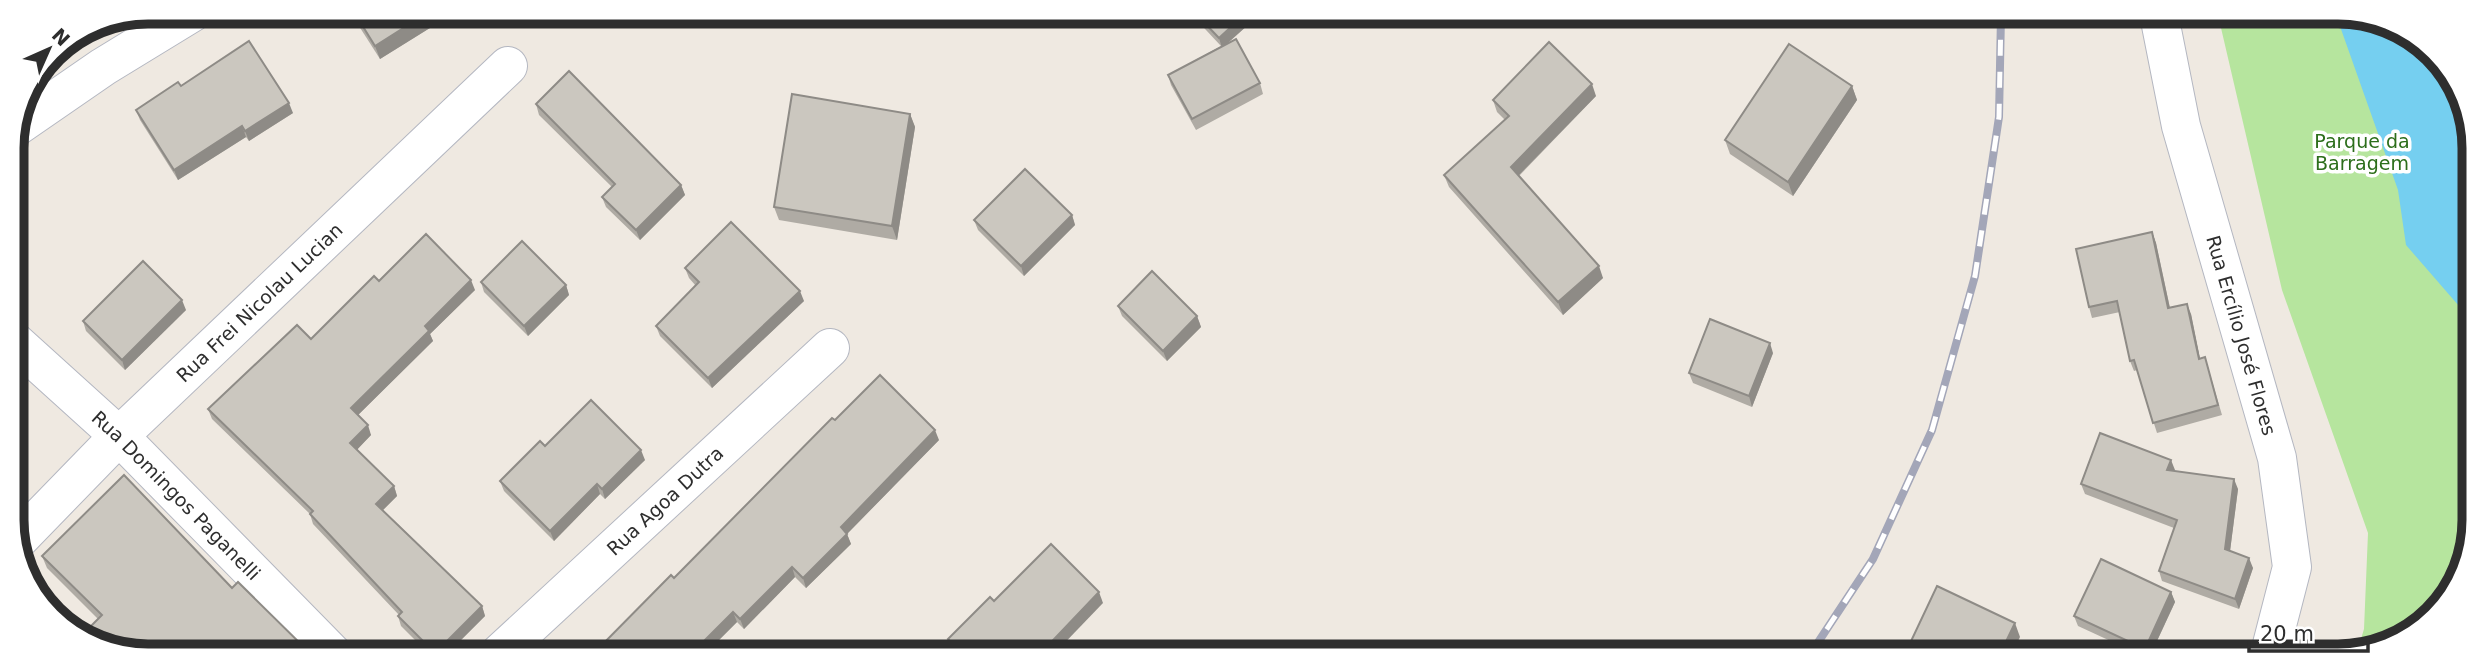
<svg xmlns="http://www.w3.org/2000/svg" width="2487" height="669" viewBox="0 0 2487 669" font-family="'DejaVu Sans',sans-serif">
<rect width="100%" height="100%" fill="#efe9e1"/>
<path fill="#e3e1e8" d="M124 17 51 63 47 59 52 52 97 22Z"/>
<path fill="#b6e59e" d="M2218 15H2365L2435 52 2472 122V547L2428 623 2357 652 2364 629 2368 533 2282 290Z"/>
<path fill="#75cff0" d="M2336 15H2365L2435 52 2472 122V321L2406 245 2398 190Z"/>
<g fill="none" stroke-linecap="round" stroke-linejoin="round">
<g stroke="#b4b7c1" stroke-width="40">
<g id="minor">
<path id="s1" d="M14 341 119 436 333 654"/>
<path id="s2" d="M15 543 119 436 508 66"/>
<path id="s3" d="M499 654 830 348"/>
</g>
</g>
<g stroke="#b4b7c1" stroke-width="40">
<g id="tertiary">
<path id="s4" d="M2159 15 2181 126 2277 458 2292 567 2269 656"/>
<path d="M16 127 103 67 193 12"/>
</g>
</g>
<use href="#minor" stroke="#fff" stroke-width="38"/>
<use href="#tertiary" stroke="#fff" stroke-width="38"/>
<g stroke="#a3a6b8" stroke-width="8">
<path id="rail" d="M1809 656 1873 559 1932 430 1975 276 1999 117 2001 15"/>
</g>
<use href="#rail" stroke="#fff" stroke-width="5" stroke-dasharray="16" stroke-linecap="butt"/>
</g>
<g fill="#afaba4">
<path d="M350 12 454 13 380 59Z"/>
<path d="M1191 14H1258L1259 15 1228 43 1260 83 1263 94 1196 130 1171 85 1168 75 1221 46Z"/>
<path d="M181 86 293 113 249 141 246 137 178 180 140 120 136 110Z"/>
<path d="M1852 86 1857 100 1793 196 1730 154 1725 140Z"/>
<path d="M1596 96 1519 176 1603 278 1563 315 1449 187 1444 175 1505 120 1497 112 1493 100Z"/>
<path d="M536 104 681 185 685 195 640 240 606 207 602 197 612 187 539 115Z"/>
<path d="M910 114 915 127 897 240 779 220 774 207Z"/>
<path d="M1072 215 1075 225 1024 276 978 230 974 220Z"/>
<path d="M2152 232 2156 243 2170 308 2191 314 2200 358 2205 357 2222 415 2157 433 2137 370 2134 371 2130 361 2120 312 2092 318 2089 307Z"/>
<path d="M685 268 804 301 712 388 660 336 656 326 696 286 689 278Z"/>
<path d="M379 281 475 290 430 334 433 341 358 415 371 435 357 449 394 486 397 496 383 510 482 606 485 616 447 654H429L401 626 398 616 399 615 313 524 310 514 212 419 208 409 311 339Z"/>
<path d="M481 282 566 285 569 295 528 336 484 292Z"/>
<path d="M1118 306 1197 316 1201 327 1167 361 1122 316Z"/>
<path d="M186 310 125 370 86 331 83 321Z"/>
<path d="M1773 353 1752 407 1693 383 1689 373Z"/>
<path d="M835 420 939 440 847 534 851 544 806 588 795 577 744 629 737 622 704 655H592L674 578Z"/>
<path d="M545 446 645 460 605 499 600 494 554 541 504 491 500 481Z"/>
<path d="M2175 471 2238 489 2230 551 2253 568 2239 609 2162 581 2159 571 2174 528 2085 494 2081 484Z"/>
<path d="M42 556 232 588 311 654H122L101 643 96 638 91 626 98 619 47 568Z"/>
<path d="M2171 592 2175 602 2150 656H2143L2078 626 2074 616Z"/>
</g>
<g fill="#8e8b86">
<path d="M427 13H454L380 59 375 46Z"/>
<path d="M1245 14H1258L1259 15 1222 48 1219 38Z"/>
<path d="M1592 84 1596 96 1515 179 1511 167Z"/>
<path d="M1852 86 1857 100 1793 196 1788 182Z"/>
<path d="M289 103 293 113 249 141 245 131Z"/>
<path d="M910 114 915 127 897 240 892 226Z"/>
<path d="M242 126 246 137 178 180 174 170Z"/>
<path d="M681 185 685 195 640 240 636 230Z"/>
<path d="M1072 215 1075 225 1024 276 1021 266Z"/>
<path d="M2152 232 2156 243 2172 318 2168 308Z"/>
<path d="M1599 266 1603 278 1563 315 1558 302Z"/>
<path d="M471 280 475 290 430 334 433 341 355 418 351 408 425 326Z"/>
<path d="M566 285 569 295 528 336 524 326Z"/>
<path d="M800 291 804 301 712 388 708 378Z"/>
<path d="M182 300 186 310 125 370 122 360Z"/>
<path d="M2187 304 2191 314 2202 369 2199 359Z"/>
<path d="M1197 316 1201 327 1167 361 1163 351Z"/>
<path d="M1770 343 1773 353 1752 407 1749 396Z"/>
<path d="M368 425 371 435 354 453 350 443Z"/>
<path d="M935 430 939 440 847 534 851 544 806 588 803 578 841 527Z"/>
<path d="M641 450 645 460 605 499 602 489Z"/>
<path d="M2171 460 2175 470 2171 480 2167 470Z"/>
<path d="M2234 479 2238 489 2229 559 2225 549Z"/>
<path d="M597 484 600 494 554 541 550 531Z"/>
<path d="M394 486 397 496 379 514 376 504Z"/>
<path d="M2249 558 2253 568 2239 609 2235 599Z"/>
<path d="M792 567 795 577 744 629 740 619Z"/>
<path d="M1099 592 1103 603 1053 655H1039Z"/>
<path d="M2171 592 2175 602 2150 656H2147L2145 649Z"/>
<path d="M482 606 485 616 447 654H435V653Z"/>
<path d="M733 612 737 622 704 655H690Z"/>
<path d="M2015 623 2020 637 2011 656H1999Z"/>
<path d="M142 648 145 654H136Z"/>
</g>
<g fill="#cbc7bf" stroke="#8e8b86" stroke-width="2">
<path d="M354 12 427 13 375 46Z"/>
<path d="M1196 14H1245L1219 38Z"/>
<path d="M1236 39 1260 83 1192 119 1168 75Z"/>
<path d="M249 41 289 103 245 131 242 126 174 170 136 110 178 82 181 86Z"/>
<path d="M1549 42 1592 84 1511 167 1599 266 1558 302 1444 175 1509 116 1493 100Z"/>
<path d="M1789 44 1852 86 1788 182 1725 140Z"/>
<path d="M569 71 681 185 636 230 602 197 615 184 536 104Z"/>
<path d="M792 94 910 114 892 226 774 207Z"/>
<path d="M1025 169 1072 215 1021 266 974 220Z"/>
<path d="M731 222 800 291 708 378 656 326 699 282 685 268Z"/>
<path d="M2152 232 2168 308 2187 304 2199 359 2205 357 2218 405 2153 423 2134 360 2130 361 2117 301 2089 307 2076 249Z"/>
<path d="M426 234 471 280 425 326 429 331 351 408 368 425 350 443 394 486 376 504 482 606 435 653 398 616 402 612 310 514 313 511 208 409 297 325 311 339 374 276 379 281Z"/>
<path d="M522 241 566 285 524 326 481 282Z"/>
<path d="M143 261 182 300 122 360 83 321Z"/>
<path d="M1152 271 1197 316 1163 351 1118 306Z"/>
<path d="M1710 319 1770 343 1749 396 1689 373Z"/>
<path d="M880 375 935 430 841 527 847 534 803 578 792 567 740 619 733 612 690 655H592L671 575 674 578 832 418 835 420Z"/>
<path d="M591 400 641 450 602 489 597 484 550 531 500 481 540 441 545 446Z"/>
<path d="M2100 433 2171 460 2167 470 2234 479 2225 549 2249 558 2235 599 2159 571 2177 520 2081 484Z"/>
<path d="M124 475 232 588 238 582 311 654H149L142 648 136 654H122L118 652 91 626 102 615 42 556Z"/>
<path d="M1051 544 1099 592 1039 655H946L955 646 948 639 990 597 994 601Z"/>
<path d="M2101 559 2171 592 2145 649 2074 616Z"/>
<path d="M1937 586 2015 623 1999 656H1904Z"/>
<path d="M561 650 566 655H557Z"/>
</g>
<g text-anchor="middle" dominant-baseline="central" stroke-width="7" stroke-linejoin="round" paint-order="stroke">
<g font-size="19" fill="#2c6e1b" stroke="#fff">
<text x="2362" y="141">Parque da<tspan x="2362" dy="22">Barragem</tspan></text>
</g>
<g font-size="19" fill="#2e2e2e" stroke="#fff">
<text stroke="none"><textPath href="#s2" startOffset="343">Rua Frei Nicolau Lucian</textPath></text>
<text stroke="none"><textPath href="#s4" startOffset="331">Rua Ercílio José Flores</textPath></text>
<text stroke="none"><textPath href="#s1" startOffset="224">Rua Domingos Paganelli</textPath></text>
<text stroke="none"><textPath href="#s3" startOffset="226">Rua Agoa Dutra</textPath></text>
</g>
</g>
<path d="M0 0H2487V669H0ZM148 24H2338A124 124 0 0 1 2462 148V520A124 124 0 0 1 2338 644H148A124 124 0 0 1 24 520V148A124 124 0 0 1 148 24Z" fill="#fff" fill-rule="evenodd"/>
<path fill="none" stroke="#2e2e2e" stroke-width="9" d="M148 24H2338A124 124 0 0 1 2462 148V520A124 124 0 0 1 2338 644H148A124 124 0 0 1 24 520V148A124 124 0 0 1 148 24Z"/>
<g transform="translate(49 49) rotate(45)" stroke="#ffffff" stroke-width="5" paint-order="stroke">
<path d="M0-5L12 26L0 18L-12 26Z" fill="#2e2e2e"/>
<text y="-10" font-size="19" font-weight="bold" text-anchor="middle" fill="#2e2e2e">N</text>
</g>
<path d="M2249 641v10h119v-10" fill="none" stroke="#2e2e2e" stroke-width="3.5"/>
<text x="2260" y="641" font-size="21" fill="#2e2e2e" stroke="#ffffff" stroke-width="5" paint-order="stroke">20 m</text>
</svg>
